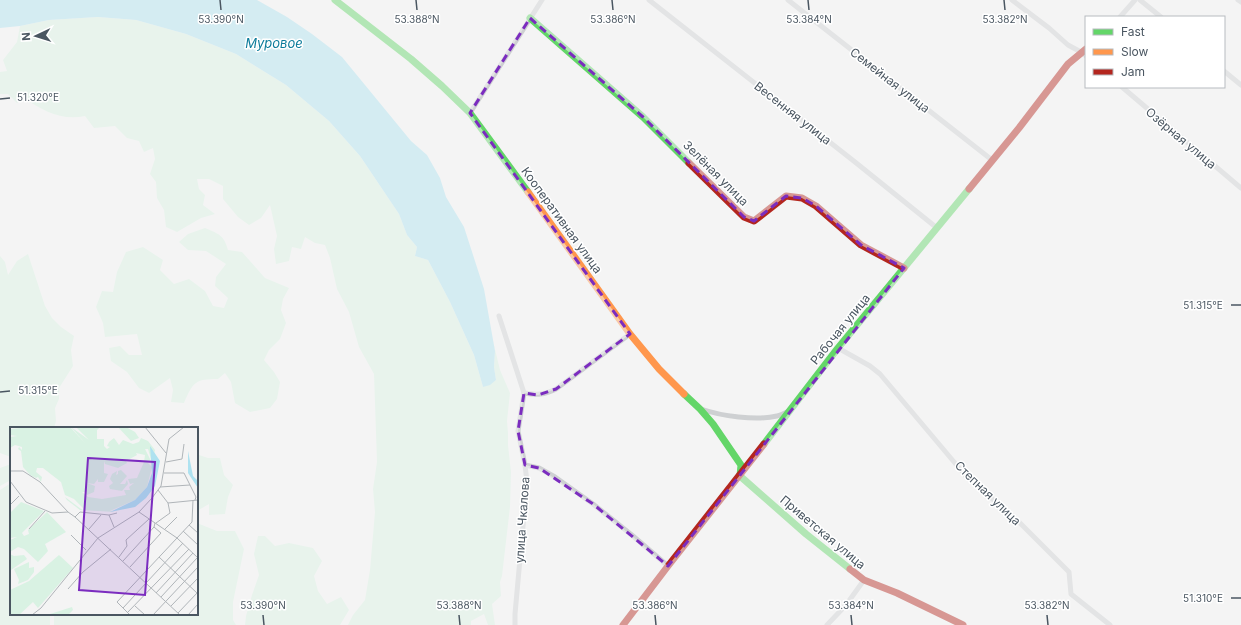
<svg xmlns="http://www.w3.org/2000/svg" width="1241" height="625" viewBox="0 0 1241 625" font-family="Inter,sans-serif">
<rect width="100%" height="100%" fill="#f4f4f4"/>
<g fill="#d9f2e3">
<path d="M98 17 136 20 186 34 236 54 286 85 329 121 360 156 399 214 407 235 417 247 415 256 428 260 450 302 474 355 483 387 496 380 494 367 495 351 492 337 500 370 510 393 507 421 508 433V445L511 472 510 507 502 576 500 582 501 596 492 604 495 625H488L484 614 471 621V625H348L353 615 365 600 370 570 375 512 373 489 377 462 374 374 359 347 349 312 337 289 330 258 325 245 315 243 305 237 301 249 292 247 289 261 276 264 274 249 277 236 270 205 261 218 249 225 238 217 223 199V186L209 179H197L199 189 205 195 203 205 215 214 201 218 177 232 166 227 164 210 157 198 156 182 150 174 155 159 153 148 144 152 139 141 127 138 115 126 94 128 85 116C62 121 43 111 24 98L17 103 8 94H0V72L7 71 3 60 17 42 20 26 49 20Z"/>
<path d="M205 228C219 234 224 235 228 250L242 252 265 278 289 288 283 299 281 310 286 323 280 339 269 350 264 360 274 372 280 382 277 399 270 408 250 412 235 403 231 382 225 373 218 379C195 379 193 382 184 403L171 402 173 390 170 378 149 393 139 388 127 372 111 361 109 348 120 346 129 355H142L137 334 105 337 103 323 96 307 102 291 113 292 117 272 126 252 143 247 163 260 160 270 174 284 189 279 205 291 213 306 224 308 228 298 215 286 216 277 226 264 206 251 188 250 179 242 188 234Z"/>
<path d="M28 254 45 306 52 318 61 327 74 336 71 350 73 366 59 388V399L55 408 56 421 54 428H11V457L0 453V256L5 262 8 275 17 261Z"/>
<path d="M199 455 208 458H220L224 475 233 485 228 497 225 514 209 515V504L197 511V459Z"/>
<path d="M11 464V480L0 486V468Z"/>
<path d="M11 483V614H50V625H0V490Z"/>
<path d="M197 523 217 531H235L244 549 233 602V620L236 625H54V614H197Z"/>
<path d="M258 536H265L275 546 289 543 313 548 322 561 314 576 318 591 327 604 341 597 349 610 340 625H245L246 616 252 595 259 575 254 554Z"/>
</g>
<path fill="#aee2f0" d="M0 0H257L287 17 312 34 342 57 411 141 427 155 440 178 446 197 464 227 484 289 495 351 494 367 496 380 490 385 483 387 474 355 450 302 428 260 415 256 417 247 407 235 399 214 360 156 329 121 286 85 236 54 186 34 136 20 98 17 49 20 20 26 0 28Z"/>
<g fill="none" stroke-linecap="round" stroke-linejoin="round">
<g stroke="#ced0d2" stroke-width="5">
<path d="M649 0 855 162 937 228"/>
<path d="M788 0 992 160"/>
<path d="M1012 0 1049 28 1068 45 1081 52 1086 56"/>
<path d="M1140 0 1161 17"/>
<path d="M1238 0 1241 2"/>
<path d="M1120 17 1135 0"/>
<path d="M1224 71 1241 85"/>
<path d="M1122 87 1241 188"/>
<path d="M470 113 542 0"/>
<path d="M499 316 524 393 518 431 525 465 527 482 515 614V625"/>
<path d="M838 348 870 366 880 374 965 475 1019 522 1069 572 1071 594 1110 625"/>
<path d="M524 393C537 395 544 395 556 389L630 334"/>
<path d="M701 409C721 416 756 421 777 416 781 415 785 413 789 411"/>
<path d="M525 465 539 468 555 477 593 504 633 536 668 566"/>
<path d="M827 625 846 605 864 580"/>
</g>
<g stroke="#63d668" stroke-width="7">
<path d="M335 0 411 59 442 86 470 113 528 192"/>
<path d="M530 18 643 117 689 163"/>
<path d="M684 394 700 409 713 424 741 465 740 476 806 534 850 569"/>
<path d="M764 444 838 348 969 189"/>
</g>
<path stroke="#ff974d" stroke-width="7" d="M528 192 630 334 659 369 684 394"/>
<g stroke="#b3261e" stroke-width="7">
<path d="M689 163 744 217 754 221 786 196 802 198 816 206 861 245 904 268"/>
<path d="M969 189 1019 128 1068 64 1086 49"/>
<path d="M850 569 864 580 897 593 963 625"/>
<path d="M623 625 668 566 764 444"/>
</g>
</g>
<path d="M0 0H1241V625H0ZM530 18 643 117 744 217 754 221 786 196 802 198 816 206 861 245 904 268 668 566 593 504 539 468 525 465 518 431 524 393 538 395 556 389 630 334 470 113Z" fill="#f4f4f4" fill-opacity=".55" fill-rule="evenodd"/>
<path fill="none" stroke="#7b2cbf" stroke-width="3" stroke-dasharray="8 5" stroke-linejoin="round" d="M530 18 643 117 744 217 754 221 786 196 802 198 816 206 861 245 904 268 668 566 593 504 539 468 525 465 518 431 524 393 538 395 556 389 630 334 470 113Z"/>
<path fill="none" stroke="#4a5661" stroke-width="1.5" d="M220 0 221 10M416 0 417 10M612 0 613 10M808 0 809 10M1004 0 1005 10M0 99 10 98M1231 305H1241M0 392 10 391M1231 598H1241M263 615 264 625M459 615 460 625M655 615 656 625M851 615 852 625M1047 615 1048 625"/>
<g text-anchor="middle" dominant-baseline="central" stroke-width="3" stroke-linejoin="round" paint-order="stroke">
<g font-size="12" fill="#4a5661" stroke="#fff">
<text transform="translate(890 80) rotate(38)">Семейная улица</text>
<text transform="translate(793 113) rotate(38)">Весенняя улица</text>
<text transform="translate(1181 138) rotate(40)">Озёрная улица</text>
<text transform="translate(716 173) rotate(45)">Зелёная улица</text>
<text transform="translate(562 220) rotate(54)">Кооперативная улица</text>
<text transform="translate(840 329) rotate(-51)">Рабочая улица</text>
<text transform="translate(988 493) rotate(44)">Степная улица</text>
<text transform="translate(522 520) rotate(-86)">улица Чкалова</text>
<text transform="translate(823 532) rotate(40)">Приветская улица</text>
</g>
<g font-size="13" font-style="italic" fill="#0c7c9b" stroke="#fff">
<text x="274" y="43">Муровое</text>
</g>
</g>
<g transform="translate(10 427)">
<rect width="188" height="188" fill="#f4f4f4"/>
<path d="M21 0H60L75 16 61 0 79 13 66 0H90L87 3V12H94V19L97 22 100 20 97 19 99 15 104 11 109 18 113 13 123 17 129 15 131 11 138 14 145 23V27L144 23 141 32 138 22H135L141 34 137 35 142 40 137 60 125 73 100 84 105 85 70 83 57 73 55 70 71 82 73 83V81L64 72 55 68 51 55 33 41H27L26 45 32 50 31 55 28 50 26 51 20 48 13 40 11 24 8 22 9 20 12 23V20L5 18 0 21V10L7 9 0 8V2ZM126 26 135 28 134 35 127 51 118 52 120 57 124 56 119 60 120 63H114L116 68 92 72 78 70 72 65H75L77 68 84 65 85 59 77 56 84 57 88 52V55H94L98 47 94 46V34L95 37 108 41 117 36 116 34 127 28ZM108 0H116L125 5 129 11 121 14ZM111 43 117 49 110 57H115L117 53 118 57 112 64 100 62 99 59 103 56 100 52 102 47 107 44 106 48 108 47V44ZM11 75 34 84 12 106 14 109 19 107 18 103 37 85 56 105 35 117 38 124 28 135 14 122 8 120 0 125V113L7 110 0 111V86ZM0 127 4 129 14 128 17 132 1 143ZM49 128 63 141 28 181 23 175 9 188H0V163L19 154ZM19 135V141L24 140V145L18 153 8 157 9 153 4 142ZM62 180 63 183 58 188H37Z" fill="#d9f2e3" fill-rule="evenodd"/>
<path d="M140 19 150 34 145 59 136 71 125 80 100 85 125 73 137 60 142 46ZM178 24 183 49 188 54V61L178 46Z" fill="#aee2f0"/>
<path fill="none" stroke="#b0b5b9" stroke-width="1" d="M135 0 156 26M156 35 172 32 174 17M0 44H13L30 55 58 85M154 46H174L186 70 185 73M0 54 16 75 42 86 58 85 65 90 170 188M150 60 180 58M148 63 158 76 188 73M0 78 9 69M129 85 167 111 188 131M99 88 104 100M65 90 70 85 99 88 107 86M146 96 160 86 158 76M179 98 188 106M19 102 35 84M79 102 91 88M155 102 167 90M173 104 188 118M61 108 76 123M109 130 117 119 116 113 139 92M149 130 188 167M113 134 144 100 145 96M120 140 151 106 144 100M58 162 73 145 101 122M146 166 183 126M151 170 187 131M125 179 135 188M161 179 188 151M113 181 173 116M117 186 179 122M168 186 188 165M22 188 31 181 88 111 129 85 142 71 151 59 159 12 174 0M120 188 107 175 182 95 183 73M143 188 188 140M178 188 188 177"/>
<path fill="#7b2cbf" fill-opacity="0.15" stroke="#7b2cbf" stroke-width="2" d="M78 31 145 35 135 168 69 163Z"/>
<rect width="188" height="188" fill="none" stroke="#4a5661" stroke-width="2"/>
</g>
<g font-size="10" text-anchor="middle" fill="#4a5661" stroke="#fff" stroke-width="3" stroke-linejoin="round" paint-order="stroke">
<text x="221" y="23">53.390°N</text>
<text x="417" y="23">53.388°N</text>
<text x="613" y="23">53.386°N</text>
<text x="809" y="23">53.384°N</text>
<text x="1005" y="23">53.382°N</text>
<text x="38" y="101">51.320°E</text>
<text x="1203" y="309">51.315°E</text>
<text x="38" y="394">51.315°E</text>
<text x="1203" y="602">51.310°E</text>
<text x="263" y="609">53.390°N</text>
<text x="459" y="609">53.388°N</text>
<text x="655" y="609">53.386°N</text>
<text x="851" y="609">53.384°N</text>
<text x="1047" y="609">53.382°N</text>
</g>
<rect x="1085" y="16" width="140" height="72" fill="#ffffff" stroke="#b7bbc0"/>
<rect x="1093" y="29" width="20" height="6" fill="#63d668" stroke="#b7bbc0"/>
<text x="1121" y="36" font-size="12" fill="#4a5661">Fast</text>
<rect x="1093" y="49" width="20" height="6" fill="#ff974d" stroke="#b7bbc0"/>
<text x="1121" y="56" font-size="12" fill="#4a5661">Slow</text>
<rect x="1093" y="69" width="20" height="6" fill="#b3261e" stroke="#b7bbc0"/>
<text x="1121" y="76" font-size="12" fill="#4a5661">Jam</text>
<g transform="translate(36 36) rotate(266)" stroke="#ffffff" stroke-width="3" paint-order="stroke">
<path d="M0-3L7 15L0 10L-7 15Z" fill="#4a5661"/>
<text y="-6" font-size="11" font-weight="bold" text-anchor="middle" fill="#4a5661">N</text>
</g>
</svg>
